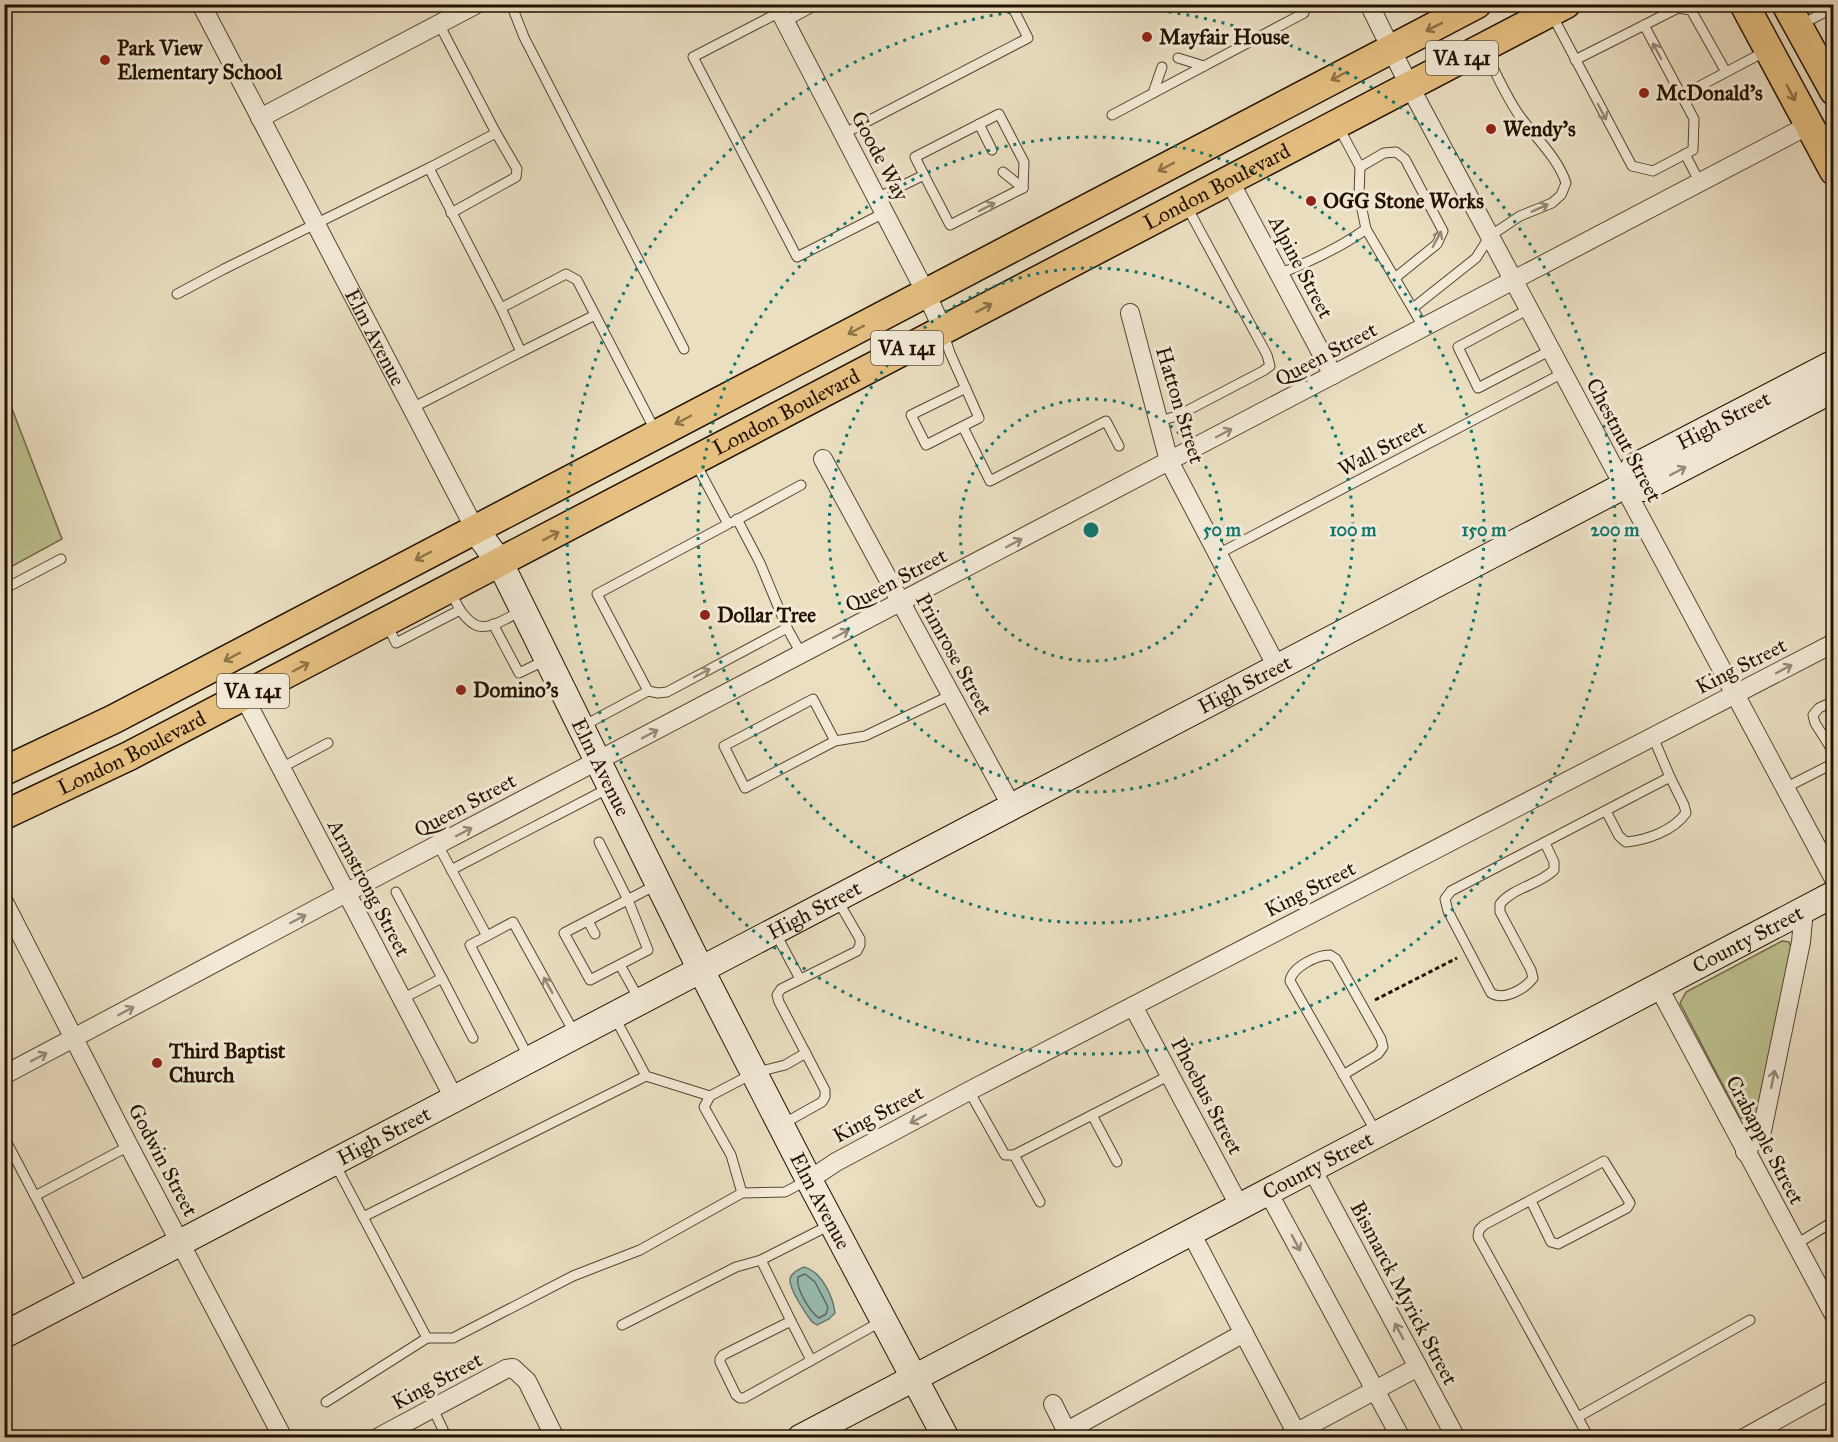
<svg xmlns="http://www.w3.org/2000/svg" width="1838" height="1442" viewBox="0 0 1838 1442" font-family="'IM FELL Great Primer',serif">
<rect width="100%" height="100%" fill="#ebdfc2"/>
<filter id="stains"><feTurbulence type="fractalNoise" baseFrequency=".00333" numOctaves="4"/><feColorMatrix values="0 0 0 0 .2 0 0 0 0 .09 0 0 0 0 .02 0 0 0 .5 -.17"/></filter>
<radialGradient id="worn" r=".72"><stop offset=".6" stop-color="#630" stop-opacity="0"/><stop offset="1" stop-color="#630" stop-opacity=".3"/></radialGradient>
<g fill="#bcc190" stroke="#706a48" stroke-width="1.5">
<path d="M4 388 62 539 5 570H4Z"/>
<path d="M1782 941 1789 942 1792 949 1756 1115 1750 1120 1740 1118 1680 1003 1686 992Z"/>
</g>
<path fill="#98bdb4" stroke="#69796c" stroke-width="1.5" d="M804 1267C821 1271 833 1296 835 1313L829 1319 817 1325 812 1322C806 1314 789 1289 790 1279 791 1273 798 1270 804 1267Z"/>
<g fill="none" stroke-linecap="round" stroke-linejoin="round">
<path stroke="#5e685a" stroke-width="1.5" d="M805 1274 815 1282 828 1307 826 1314 819 1318C810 1312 795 1288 798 1277Z"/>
<g stroke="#554530" stroke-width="11">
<g id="lane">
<path d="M511 4 524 37 684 349"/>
<path d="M780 12 693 57 797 257 884 213"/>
<path d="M1552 15 1632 166 1653 171 1693 150 1694 119 1644 25"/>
<path d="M785 22 818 4"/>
<path d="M439 24 496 133 429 168 501 308 566 274 577 280 656 432"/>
<path d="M1802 24 1829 10 1826 4"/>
<path d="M1178 58 1204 66"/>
<path d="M1575 60 1678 8 1691 10 1726 72"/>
<path d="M1153 93 1162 67"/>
<path d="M1681 96 1766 51"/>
<path d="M1112 115 1304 13V4"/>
<path d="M979 124 992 150"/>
<path d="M843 134 1028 38 1011 4"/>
<path d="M1685 154 1700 183"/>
<path d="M1360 167 1384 153 1396 152 1405 159 1443 231 1437 244 1395 278"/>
<path d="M1003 172 1023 188"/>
<path d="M924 175 915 157 999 114 1024 162 1023 188"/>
<path d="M877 198 924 175 950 225 1023 188"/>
<path d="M451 213 516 177 517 169 496 133"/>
<path d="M1366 229 1424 328"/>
<path d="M1279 274C1309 262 1340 248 1366 229L1359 195 1360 167 1338 126"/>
<path d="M177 294 224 269 429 168"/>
<path d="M1413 308 1476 258 1490 236 1520 216 1552 203 1561 195 1566 183C1558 158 1535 137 1519 115 1505 95 1495 71 1484 49"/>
<path d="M1529 309 1458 347 1478 388 1551 350"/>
<path d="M944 335 950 353 979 418 926 445 911 415 966 388"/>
<path d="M521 352 595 315"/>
<path d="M412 408 521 352 501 308"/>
<path d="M1159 421 1177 416 1263 371 1270 366 1267 355 1187 207"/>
<path d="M963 427 990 481 1106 421 1119 446"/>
<path d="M737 519 760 563 787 628 802 655"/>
<path d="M733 522 801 485"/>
<path d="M1218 554 1563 373"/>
<path d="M4 589 61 559"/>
<path d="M460 610C464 615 468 621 474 624 487 633 510 616 523 610"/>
<path d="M387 624 396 643 460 610 451 593"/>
<path d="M493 624 519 673 546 660"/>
<path d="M648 691 658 693 667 692 787 628"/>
<path d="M1834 701 1819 708 1813 715 1815 723 1834 753"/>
<path d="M583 726 648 691 597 594 728 524 695 462"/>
<path d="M835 741 813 699 724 746 745 788 835 741 865 736 951 695"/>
<path d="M281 768 328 743"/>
<path d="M1785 788 1834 763"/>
<path d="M1606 811 1619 836 1626 842C1647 840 1673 831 1686 813L1684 805 1670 777"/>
<path d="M599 842 628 900 648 950 590 980 564 933 656 885"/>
<path d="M1545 843 1554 862V870C1539 885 1514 887 1500 904V912L1531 970 1533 978C1525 989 1504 1001 1491 993L1448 911 1445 899 1451 891 1670 777 1653 737"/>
<path d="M438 845 487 936"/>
<path d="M451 870 609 788"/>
<path d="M396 892 442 978"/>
<path d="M588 921 595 934"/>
<path d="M776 934 800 979"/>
<path d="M620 965 639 999"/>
<path d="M402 999 442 978 473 1038"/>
<path d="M614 1016 646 1076 710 1096 754 1073 785 1065 806 1053"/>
<path d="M529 1058 470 945 513 922 575 1034"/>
<path d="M1343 1075 1378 1054 1383 1047 1381 1039 1336 959 1330 955C1317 955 1292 967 1290 981L1376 1132"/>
<path d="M969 1091 1005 1155H1014L1170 1075"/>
<path d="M710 1096 704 1107 731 1155 742 1193"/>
<path d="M1092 1115 1117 1162"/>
<path d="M781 1125 822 1102 825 1097V1090L779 1002 777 995 781 989 857 951 860 945V939L838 901"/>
<path d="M4 1137 35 1196"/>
<path d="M1014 1155 1040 1202"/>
<path d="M335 1164 427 1338H453L573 1276 640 1250 742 1193 785 1192 806 1181"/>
<path d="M1531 1201 1551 1242 1558 1244 1627 1208 1630 1203 1604 1161 1484 1225 1479 1230 1478 1237 1589 1438"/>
<path d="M363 1217 646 1076"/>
<path d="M832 1224 761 1260 791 1321 723 1355 720 1359V1362L736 1395 740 1398H744L882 1321"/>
<path d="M1795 1245 1834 1221"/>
<path d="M84 1291 35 1196 129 1146"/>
<path d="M791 1321 811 1360"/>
<path d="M622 1325 736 1267 761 1260"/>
<path d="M326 1402 427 1338"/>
<path d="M433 1409 447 1438"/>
<path d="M1578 1417 1750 1320"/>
</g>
</g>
<g stroke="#554530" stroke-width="20">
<g id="street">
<path id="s1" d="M201 4 475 529"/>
<path d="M776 4 926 293 943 330"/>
<path d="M1369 4 1409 85 1834 879"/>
<path d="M260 118 477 4"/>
<path d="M1229 180 1333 375"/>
<path d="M1130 313 1169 461 1277 667"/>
<path d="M823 459 1012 807"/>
<path d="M244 697 455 1100"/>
<path d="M4 902 129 1146 283 1438"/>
<path d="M1658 986 1834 1315"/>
<path d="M1133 1006 1240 1207"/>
<path d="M4 1075 393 868 1809 125"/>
<path d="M1745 1152 1762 1131 1801 942 1804 909"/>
<path d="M1312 1169 1456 1438"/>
<path d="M809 1180 836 1162 969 1091 1834 643"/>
<path d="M1268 1192 1401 1438"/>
<path d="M1191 1233 1299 1438"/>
<path d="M1053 1404 1070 1438"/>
<path d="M1067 1431 1244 1333"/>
<path d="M1288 1437 1418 1367"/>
<path d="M377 1438 506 1369 513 1368 527 1381 555 1438"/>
<path d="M1744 1438 1834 1388"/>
</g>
</g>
<g stroke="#231200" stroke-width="28">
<g id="secondary">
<path id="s2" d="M1623 486 1634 467 1834 363"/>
<path id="s3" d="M475 529 500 563 701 970 809 1180 946 1438"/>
<path id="s4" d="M4 1335 1610 493 1623 486 1644 488 1834 389"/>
<path id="s5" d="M800 1438 1834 894"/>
</g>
</g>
<g stroke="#231200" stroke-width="31">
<g id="primary">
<path d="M1744 4 1834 171"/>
<path d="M1786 4 1834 91"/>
<path d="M4 771 114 719 1477 4"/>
<path id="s6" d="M4 815 129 756 1566 4"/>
</g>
</g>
<path stroke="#231200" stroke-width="3" stroke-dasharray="4.5 3" stroke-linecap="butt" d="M1375 1000 1457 958"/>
<use href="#lane" stroke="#f2ead7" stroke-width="9"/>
<use href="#street" stroke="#f2ead7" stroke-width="18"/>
<use href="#secondary" stroke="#f2ead7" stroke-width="26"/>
<use href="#primary" stroke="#e6c081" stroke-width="28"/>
</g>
<defs><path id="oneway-shaft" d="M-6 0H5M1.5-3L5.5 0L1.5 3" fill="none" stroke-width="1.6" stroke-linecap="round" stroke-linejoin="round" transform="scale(1.5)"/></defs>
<g stroke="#8e7247">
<use href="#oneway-shaft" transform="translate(1434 27) rotate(153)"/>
<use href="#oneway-shaft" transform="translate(1339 76) rotate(152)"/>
<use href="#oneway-shaft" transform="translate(1791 93) rotate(62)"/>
<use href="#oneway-shaft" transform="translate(1166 167) rotate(152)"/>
<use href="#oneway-shaft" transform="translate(984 308) rotate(-27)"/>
<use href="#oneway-shaft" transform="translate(856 330) rotate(152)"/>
<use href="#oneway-shaft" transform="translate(683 420) rotate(152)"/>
<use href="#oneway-shaft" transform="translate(551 536) rotate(-28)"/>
<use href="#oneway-shaft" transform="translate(423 556) rotate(152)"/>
<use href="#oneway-shaft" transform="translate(232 657) rotate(152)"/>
<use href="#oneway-shaft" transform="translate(301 667) rotate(-28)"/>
</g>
<g stroke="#958976">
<use href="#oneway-shaft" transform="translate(1657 51) rotate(-118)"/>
<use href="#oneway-shaft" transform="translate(1602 112) rotate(62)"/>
<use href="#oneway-shaft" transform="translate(987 207) rotate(-27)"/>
<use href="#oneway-shaft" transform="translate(1540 208) rotate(-24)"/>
<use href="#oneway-shaft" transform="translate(1437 239) rotate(-62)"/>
<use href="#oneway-shaft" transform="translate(1224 433) rotate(-28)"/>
<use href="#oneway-shaft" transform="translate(1678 471) rotate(-28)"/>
<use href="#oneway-shaft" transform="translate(1014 543) rotate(-28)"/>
<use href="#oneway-shaft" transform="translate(841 634) rotate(-28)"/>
<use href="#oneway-shaft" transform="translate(1784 669) rotate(-28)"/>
<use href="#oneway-shaft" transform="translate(702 673) rotate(-28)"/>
<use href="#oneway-shaft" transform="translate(650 734) rotate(-28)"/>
<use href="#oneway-shaft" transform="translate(464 832) rotate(-28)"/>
<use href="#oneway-shaft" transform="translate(298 919) rotate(-28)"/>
<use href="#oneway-shaft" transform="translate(548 985) rotate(-119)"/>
<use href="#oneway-shaft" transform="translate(126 1011) rotate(-28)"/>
<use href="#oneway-shaft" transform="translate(39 1057) rotate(-28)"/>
<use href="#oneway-shaft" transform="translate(1773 1079) rotate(-78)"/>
<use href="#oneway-shaft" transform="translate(918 1119) rotate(152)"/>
<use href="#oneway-shaft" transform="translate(1296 1243) rotate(62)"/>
<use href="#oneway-shaft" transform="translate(1399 1331) rotate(-118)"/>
</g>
<g fill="none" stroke="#0f766e" stroke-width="3" stroke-dasharray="3 6">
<circle cx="1091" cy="530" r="131"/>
<circle cx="1091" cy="530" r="262"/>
<circle cx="1091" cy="530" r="393"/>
<circle cx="1091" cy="530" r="524"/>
</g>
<g fill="#8f2418" stroke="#f2ead7" stroke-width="2">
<circle cx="1147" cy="37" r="6"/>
<circle cx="105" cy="60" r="6"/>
<circle cx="1644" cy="93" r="6"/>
<circle cx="1491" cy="129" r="6"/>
<circle cx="1311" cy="201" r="6"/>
<circle cx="705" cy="615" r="6"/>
<circle cx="461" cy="690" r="6"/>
<circle cx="157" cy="1063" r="6"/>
</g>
<g text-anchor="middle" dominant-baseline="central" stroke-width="6" stroke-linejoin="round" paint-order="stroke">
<g fill="#f2ead7" stroke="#615340" stroke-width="1.5">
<rect x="1426" y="41" width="72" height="34" rx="4.5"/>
<rect x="871" y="331" width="72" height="34" rx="4.5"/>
<rect x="217" y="674" width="72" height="34" rx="4.5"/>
</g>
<g font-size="20" font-weight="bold" fill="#231200">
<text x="1462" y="58">VA 141</text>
<text x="907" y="348">VA 141</text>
<text x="253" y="691">VA 141</text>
</g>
<g font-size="21" font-weight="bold" fill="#231200" stroke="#f2ead7" text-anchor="start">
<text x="1159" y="37">Mayfair House</text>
<text x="117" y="48">Park View<tspan x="117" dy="24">Elementary School</tspan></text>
<text x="1656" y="93">McDonald's</text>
<text x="1503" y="129">Wendy's</text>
<text x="1323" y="201">OGG Stone Works</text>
<text x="717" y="615">Dollar Tree</text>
<text x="473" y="690">Domino's</text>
<text x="169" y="1051">Third Baptist<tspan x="169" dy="24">Church</tspan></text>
</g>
<g font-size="21" fill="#231200" stroke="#f2ead7">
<text transform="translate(880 156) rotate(62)">Goode Way</text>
<text stroke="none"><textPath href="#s6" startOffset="1366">London Boulevard</textPath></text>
<text transform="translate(1301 267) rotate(62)">Alpine Street</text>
<text stroke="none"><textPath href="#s1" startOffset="376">Elm Avenue</textPath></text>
<text transform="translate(1326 354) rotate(-28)">Queen Street</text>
<text transform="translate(1180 405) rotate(73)">Hatton Street</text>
<text stroke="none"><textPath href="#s6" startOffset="880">London Boulevard</textPath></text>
<text stroke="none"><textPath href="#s2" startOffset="123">High Street</textPath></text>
<text transform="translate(1624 440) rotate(62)">Chestnut Street</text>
<text transform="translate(1382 448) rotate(-28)">Wall Street</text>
<text transform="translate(896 580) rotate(-28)">Queen Street</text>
<text transform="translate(954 654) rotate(61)">Primrose Street</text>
<text transform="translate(1741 666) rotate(-27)">King Street</text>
<text stroke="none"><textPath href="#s4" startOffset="1401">High Street</textPath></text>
<text stroke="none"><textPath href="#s6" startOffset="142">London Boulevard</textPath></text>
<text stroke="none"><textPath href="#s3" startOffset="270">Elm Avenue</textPath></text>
<text transform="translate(465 805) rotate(-28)">Queen Street</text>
<text transform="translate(369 888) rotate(62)">Armstrong Street</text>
<text transform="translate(1310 889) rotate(-27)">King Street</text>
<text stroke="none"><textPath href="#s4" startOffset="915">High Street</textPath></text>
<text stroke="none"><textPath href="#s5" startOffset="1071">County Street</textPath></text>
<text transform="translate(1207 1096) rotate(62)">Phoebus Street</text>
<text transform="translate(878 1114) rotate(-28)">King Street</text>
<text stroke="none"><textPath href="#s4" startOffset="429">High Street</textPath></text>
<text transform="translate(1765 1140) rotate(62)">Crabapple Street</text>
<text transform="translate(163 1160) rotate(62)">Godwin Street</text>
<text stroke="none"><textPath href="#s5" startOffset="585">County Street</textPath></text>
<text stroke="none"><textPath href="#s3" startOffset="756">Elm Avenue</textPath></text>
<text transform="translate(1404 1293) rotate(62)">Bismarck Myrick Street</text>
<text transform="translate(437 1381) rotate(-28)">King Street</text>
</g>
</g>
<circle cx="1091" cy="530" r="9" fill="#0f766e" stroke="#f2ead7" stroke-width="3"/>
<g font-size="18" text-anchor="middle" font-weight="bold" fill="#0f766e" stroke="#f2ead7" stroke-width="6" stroke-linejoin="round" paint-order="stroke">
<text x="1222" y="536">50 m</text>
<text x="1353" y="536">100 m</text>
<text x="1484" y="536">150 m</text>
<text x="1615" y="536">200 m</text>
</g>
<rect width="1838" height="1442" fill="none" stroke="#ebdfc2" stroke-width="24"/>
<rect x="6" y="6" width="1826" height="1430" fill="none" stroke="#231200" stroke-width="3"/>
<rect x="12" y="12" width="1814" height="1418" fill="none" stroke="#231200" stroke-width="1.5"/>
<rect width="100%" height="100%" filter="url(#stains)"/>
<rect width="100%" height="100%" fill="url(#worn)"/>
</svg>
